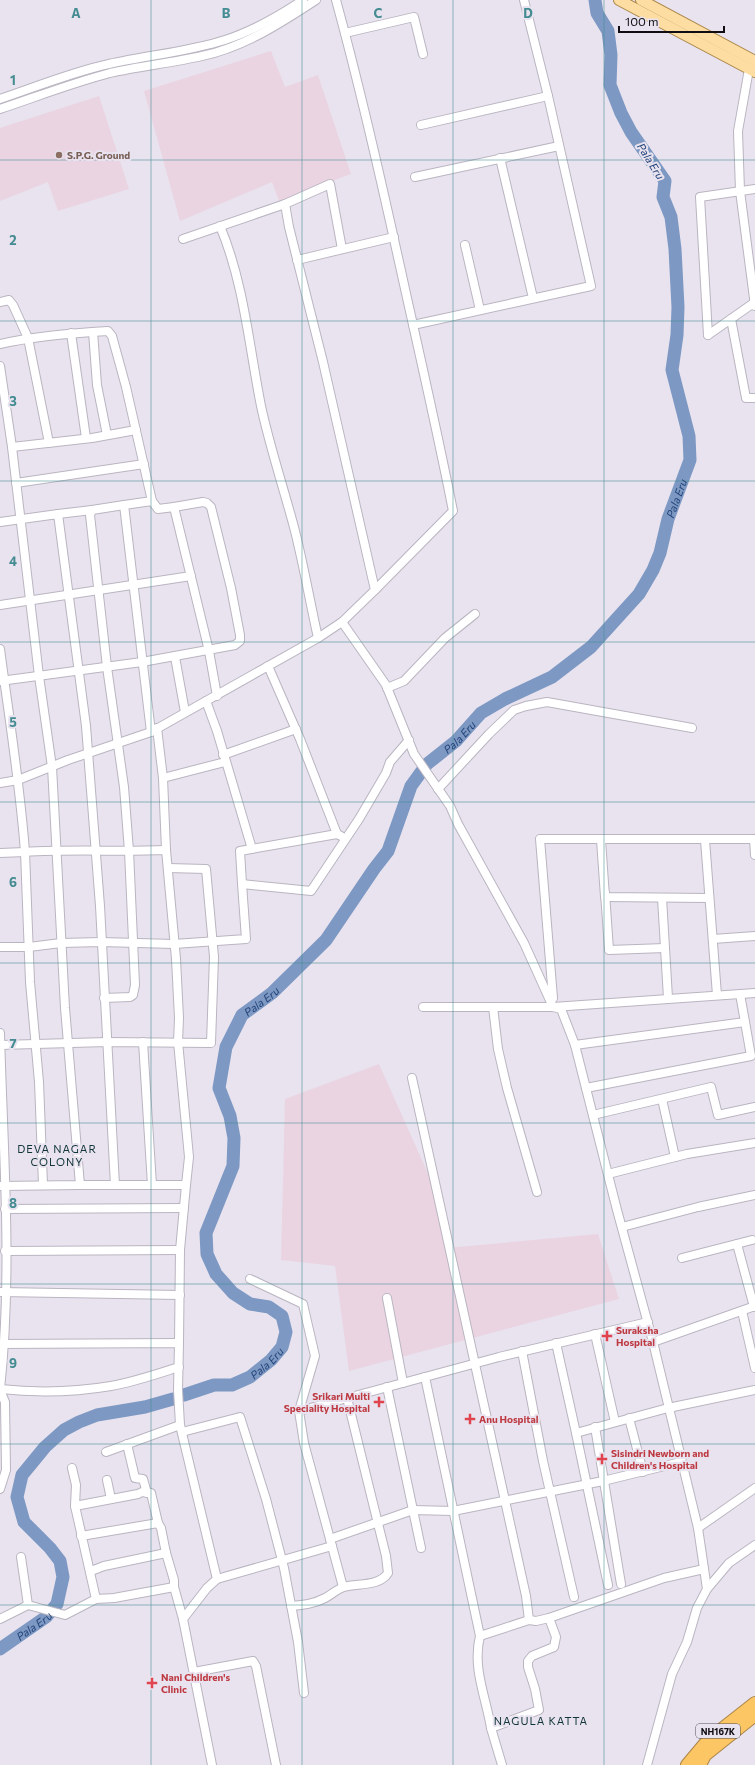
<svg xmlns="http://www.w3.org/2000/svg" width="755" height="1765" viewBox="0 0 755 1765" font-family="Commissioner,sans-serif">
<rect width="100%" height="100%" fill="#e8e3ef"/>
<g fill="#ead4e2">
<path d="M271 51 285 87 318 75 351 174 279 201 272 182 180 221 144 91Z"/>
<path d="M99 96 129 189 58 211 48 182 0 201V128Z"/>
<path d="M379 1064 430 1178 447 1248 598 1234 619 1299 349 1371 335 1266 281 1260 285 1099Z"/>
</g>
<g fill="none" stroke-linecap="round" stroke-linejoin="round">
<g stroke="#7d98c2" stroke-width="13">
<path id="s1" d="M184 1395 214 1385H232L250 1377 271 1360 282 1347 286 1332 282 1316 269 1307 250 1304 233 1293 216 1274 207 1254 206 1233 233 1166 234 1138 230 1116 219 1088 226 1047 242 1015 272 993 326 940 374 869 388 851 411 786 427 764 456 741 481 713 505 699 552 677 591 647 639 594 653 570 660 553 668 519 690 460 689 436 672 370 677 335 678 307 675 249 671 217 663 197 665 181 631 132 621 113 610 85 611 55 608 31 597 13 595 0"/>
<path id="s2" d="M0 1649 46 1617 57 1604 63 1577 60 1561 50 1548 24 1522 17 1497 22 1475 45 1447 64 1430 79 1422 97 1415 145 1407 173 1399"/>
</g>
<g stroke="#bab5c1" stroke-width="10">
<g id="minor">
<path d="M336 0C363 99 385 198 407 298 423 369 439 440 453 511L375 590"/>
<path d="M345 33 414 17 423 54"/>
<path d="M749 69 738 131 740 191 755 306"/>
<path d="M0 99C36 87 72 72 109 64 148 55 188 52 225 40 253 31 279 16 303 0"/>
<path d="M0 109C36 97 72 83 110 73 140 66 172 63 202 56 244 47 281 23 316 0"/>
<path d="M421 125 548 96"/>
<path d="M500 158 533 298"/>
<path d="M415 177 559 146"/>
<path d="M285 204 289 227 323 362 375 590 342 622 386 685 414 754 450 806 458 824 524 943 553 1007 561 1009 575 1045 617 1210 653 1342 698 1528 707 1589 697 1608 687 1642 672 1674 647 1765"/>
<path d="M220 226C244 283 249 346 261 406 270 448 284 489 295 531 304 567 310 602 318 638L342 622"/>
<path d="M183 239 285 204 330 184 342 249"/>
<path d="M465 245 480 310"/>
<path d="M297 260 394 237"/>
<path d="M0 302 9 300 13 305 28 338 49 443"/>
<path d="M731 319 746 398H755"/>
<path d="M413 325 591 286 548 96 524 0"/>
<path d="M93 332 97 385 107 435"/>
<path d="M71 333 86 438"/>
<path d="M708 335 700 197 755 189"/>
<path d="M708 335 755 302"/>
<path d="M0 344C36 336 72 333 108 331L112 336 126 387 152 501 158 509 174 507 209 651 217 696"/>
<path d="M0 366 12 447 39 676 52 767 65 1008 80 1185 0 1186"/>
<path d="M12 447 92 438 136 430"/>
<path d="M16 483 144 464"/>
<path d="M58 514 92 510"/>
<path d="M0 522 58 514 86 726 100 906 115 1185"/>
<path d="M0 605 191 576"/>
<path d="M0 649C9 717 20 784 25 852L0 853"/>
<path d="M175 657 185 712"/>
<path d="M268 666 300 739 337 834"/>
<path d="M0 681 142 662 235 645 240 641V635L231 588 211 507 207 503 203 502 174 507"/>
<path d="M387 688 404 681 445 638 475 614"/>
<path d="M206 701 217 731 252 849"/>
<path d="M157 728 163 778 166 850"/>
<path d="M151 732 124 505 152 501"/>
<path d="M223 755 296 729"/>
<path d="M163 778 225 762"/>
<path d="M0 783 18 780 68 760 151 732 318 638"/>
<path d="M438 789 489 734 514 710 526 706 547 702 692 728"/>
<path d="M754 839 755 855"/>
<path d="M601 840 605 897 709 898"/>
<path d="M705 840 717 995"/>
<path d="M242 884 240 851 337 834 341 836"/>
<path d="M605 893 609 950 665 948"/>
<path d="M662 898 668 998"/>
<path d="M713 939 755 936"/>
<path d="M0 947H29L61 943 101 942 174 944 246 939 242 884 311 891 359 819 386 773 390 762 409 740"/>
<path d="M104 998 130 997 133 995 135 985 129 851 124 787 107 667 90 515 92 510 124 505"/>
<path d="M553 998 540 839H755"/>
<path d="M423 1007H553L755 993"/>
<path d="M493 1007 498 1049 507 1088 537 1192"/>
<path d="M0 1033C3 1151 13 1271 0 1389"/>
<path d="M143 1042 152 1185"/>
<path d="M0 1045 107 1042 211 1043 214 957 206 869 168 868"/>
<path d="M575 1045 745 1022 740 994"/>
<path d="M412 1078 526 1596 529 1620"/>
<path d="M586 1088 751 1056 745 1022"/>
<path d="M662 1099 675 1157"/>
<path d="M593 1115 711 1087 718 1115 755 1107"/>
<path d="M608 1174 687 1154 755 1143"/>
<path d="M43 1185 39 1082 30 982 25 852C72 849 119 852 166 850L176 959 179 1018 178 1042 189 1157 186 1185H80"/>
<path d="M5 1209 184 1208"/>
<path d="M622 1227 698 1207 755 1195"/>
<path d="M737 1244 754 1307"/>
<path d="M5 1251 180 1250"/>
<path d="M682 1258 752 1240"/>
<path d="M250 1279 303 1304 315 1356 299 1411"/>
<path d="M0 1292 180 1295"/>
<path d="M387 1298 403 1383"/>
<path d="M742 1311 755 1368"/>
<path d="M595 1334 615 1422"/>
<path d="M653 1342 755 1306"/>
<path d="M179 1343 180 1250 186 1185"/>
<path d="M556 1343 576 1433 668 1408 755 1390"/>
<path d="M0 1344 179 1343 178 1390 180 1425 217 1579 207 1588 183 1619 212 1765"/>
<path d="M522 1351 543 1461 574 1597"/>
<path d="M425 1377 480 1636"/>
<path d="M387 1387 421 1548"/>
<path d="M0 1389C36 1393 75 1392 111 1386 134 1382 157 1374 179 1367"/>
<path d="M0 1390 5 1402 6 1470 0 1489"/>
<path d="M629 1418 643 1472"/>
<path d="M595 1427 621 1584"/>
<path d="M182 1432 240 1417 266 1499 284 1568 298 1642 304 1693"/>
<path d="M576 1433 608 1585"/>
<path d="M127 1444 135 1478 143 1479 147 1493"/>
<path d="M106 1452 180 1425"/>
<path d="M72 1468 76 1485 75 1506 96 1599"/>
<path d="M107 1480 111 1499"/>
<path d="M75 1506 138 1494 142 1492 151 1493 158 1523 161 1528 166 1553 174 1580V1587L183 1619"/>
<path d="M698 1528 755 1488"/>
<path d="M81 1536 158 1523"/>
<path d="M330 1539 413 1510 453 1511 603 1481 681 1462"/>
<path d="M21 1557 28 1605 65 1615 96 1599 114 1598 174 1587"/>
<path d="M91 1571 104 1566 166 1553"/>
<path d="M217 1579 332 1546"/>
<path d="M343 1587 304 1443 299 1411 499 1357 648 1322"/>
<path d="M707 1589 729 1563 755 1545"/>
<path d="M291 1606C303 1605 314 1604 325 1598 331 1595 337 1589 344 1587 357 1583 379 1587 388 1573L386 1556 347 1398"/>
<path d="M0 1619 28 1605"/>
<path d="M194 1672 253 1661 256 1666 276 1765"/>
<path d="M491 1728C486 1697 472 1668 480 1636L529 1620 536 1621 549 1618 664 1578 704 1569"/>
<path d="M502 1765 491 1728 539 1710 535 1689 528 1667V1661L532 1656 554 1647 556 1637 549 1618"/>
</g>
</g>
<g stroke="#aa8547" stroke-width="12">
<g id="major">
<path d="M619 0 755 72"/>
<path d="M641 0 755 61"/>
</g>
</g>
<g stroke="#aa8547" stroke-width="14">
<g id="highway">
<path d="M687 1765 708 1740 755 1703"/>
<path d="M700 1765 705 1755 755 1715"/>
</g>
</g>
<use href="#minor" stroke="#fff" stroke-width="8"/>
<use href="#major" stroke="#fedda2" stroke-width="10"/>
<use href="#highway" stroke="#fdc664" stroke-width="12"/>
</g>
<path fill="none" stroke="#448c92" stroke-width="1" stroke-opacity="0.55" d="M151 0V1765M302 0V1765M453 0V1765M604 0V1765M0 160H755M0 321H755M0 481H755M0 642H755M0 802H755M0 963H755M0 1123H755M0 1284H755M0 1444H755M0 1605H755"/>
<circle fill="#8d6e63" stroke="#e8e3ef" stroke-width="1.5" cx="59" cy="155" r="4"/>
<g fill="#e0444e" stroke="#e8e3ef" stroke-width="1.5">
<path d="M605 1330h4v4h4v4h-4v4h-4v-4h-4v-4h4z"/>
<path d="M377 1396h4v4h4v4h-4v4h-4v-4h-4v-4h4z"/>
<path d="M468 1413h4v4h4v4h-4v4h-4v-4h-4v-4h4z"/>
<path d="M600 1453h4v4h4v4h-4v4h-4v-4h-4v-4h4z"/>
<path d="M150 1677h4v4h4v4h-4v4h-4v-4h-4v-4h4z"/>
</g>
<g text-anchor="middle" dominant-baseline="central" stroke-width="4" stroke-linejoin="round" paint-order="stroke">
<rect fill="#e8e3ef" stroke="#504d54" stroke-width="1" x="696" y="1724" width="44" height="14" rx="3"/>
<g font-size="9" font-weight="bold" fill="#0f0d11">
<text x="718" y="1731">NH167K</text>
</g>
<g font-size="10" font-weight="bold" fill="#785e54" stroke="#e8e3ef" text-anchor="start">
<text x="67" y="155">S.P.G. Ground</text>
</g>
<g font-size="10" font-weight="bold" fill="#be3a42" stroke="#e8e3ef" text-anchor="start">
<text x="616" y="1330">Suraksha<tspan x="616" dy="12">Hospital</tspan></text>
<text x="370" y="1396" text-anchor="end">Srikari Multi<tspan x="370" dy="12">Speciality Hospital</tspan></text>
<text x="479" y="1419">Anu Hospital</text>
<text x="611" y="1453">Sisindri Newborn and<tspan x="611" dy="12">Children's Hospital</tspan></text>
<text x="161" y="1677">Nani Children's<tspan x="161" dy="12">Clinic</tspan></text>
</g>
<g font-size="11" font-style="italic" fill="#23447a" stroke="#e8e3ef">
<text transform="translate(651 161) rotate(58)">Pala Eru</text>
<text stroke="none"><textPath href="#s1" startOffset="1195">Pala Eru</textPath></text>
<text stroke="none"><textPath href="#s1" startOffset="859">Pala Eru</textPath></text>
<text stroke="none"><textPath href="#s1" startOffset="523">Pala Eru</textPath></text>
<text stroke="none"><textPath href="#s1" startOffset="91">Pala Eru</textPath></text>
<text stroke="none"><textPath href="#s2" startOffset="41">Pala Eru</textPath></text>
</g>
<g font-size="11" letter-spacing="1" fill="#123538" stroke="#e8e3ef">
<text x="57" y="1148">DEVA NAGAR<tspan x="57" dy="13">COLONY</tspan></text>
<text x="541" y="1720">NAGULA KATTA</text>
</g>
</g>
<g font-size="13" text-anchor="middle" font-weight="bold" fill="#448c92" stroke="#e8e3ef" stroke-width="4" stroke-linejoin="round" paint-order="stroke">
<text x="76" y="18">A</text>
<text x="226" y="18">B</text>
<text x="378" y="18">C</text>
<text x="528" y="18">D</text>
<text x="13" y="85">1</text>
<text x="13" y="245">2</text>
<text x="13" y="406">3</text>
<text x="13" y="566">4</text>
<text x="13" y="727">5</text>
<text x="13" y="887">6</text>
<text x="13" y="1048">7</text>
<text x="13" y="1208">8</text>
<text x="13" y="1368">9</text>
</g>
<path d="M619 26v6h105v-6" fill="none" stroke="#0f0d11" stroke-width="2"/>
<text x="625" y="26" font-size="12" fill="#0f0d11" stroke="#e8e3ef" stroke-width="3" paint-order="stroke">100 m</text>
</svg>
